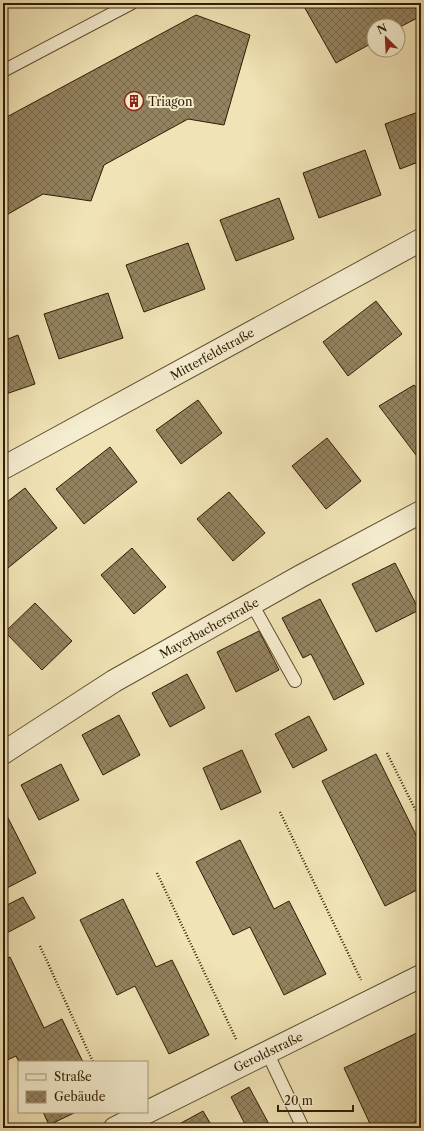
<svg xmlns="http://www.w3.org/2000/svg" width="424" height="1131" viewBox="0 0 424 1131" font-family="'Libre Caslon Text',serif">
<defs>
<pattern id="building-cross-hatch" width="8" height="8" patternUnits="userSpaceOnUse"><rect width="8" height="8" fill="#948360"/><path d="M0 0l8 8M0 8l8-8" fill="none" stroke="#796a4d"/></pattern>
</defs>
<rect width="100%" height="100%" fill="#f0e3b5"/>
<filter id="stains"><feTurbulence type="fractalNoise" baseFrequency=".005" numOctaves="4"/><feColorMatrix values="0 0 0 0 .2 0 0 0 0 .09 0 0 0 0 .02 0 0 0 .5 -.17"/></filter>
<radialGradient id="worn" r=".72"><stop offset=".6" stop-color="#630" stop-opacity="0"/><stop offset="1" stop-color="#630" stop-opacity=".3"/></radialGradient>
<g fill="url(#building-cross-hatch)" stroke="#301c03">
<path d="M302 3H421V16L398 28V26H374V42L336 63Z"/>
<path d="M196 15 250 35 224 125 188 119 104 165 91 201 43 194 3 217V119Z"/>
<path d="M421 111V161L400 169 385 124Z"/>
<path d="M365 150 381 195 319 218 303 173Z"/>
<path d="M279 198 294 239 236 261 220 220Z"/>
<path d="M188 243 205 289 144 312 126 265Z"/>
<path d="M108 293 123 338 59 359 44 314Z"/>
<path d="M376 301 402 334 348 376 323 342Z"/>
<path d="M18 335 35 384 3 395V341Z"/>
<path d="M414 385 421 393V457L419 459 379 406Z"/>
<path d="M198 400 222 433 181 464 156 430Z"/>
<path d="M327 438 361 481 326 509 292 466Z"/>
<path d="M110 447 137 482 84 524 56 489Z"/>
<path d="M25 488 57 528 3 572V505Z"/>
<path d="M229 492 265 533 233 561 197 519Z"/>
<path d="M132 548 166 587 134 614 101 575Z"/>
<path d="M395 563 419 610 376 632 352 584Z"/>
<path d="M320 599 364 684 334 700 311 654 303 658 282 618Z"/>
<path d="M35 603 72 641 42 670 5 632Z"/>
<path d="M259 631 279 670 236 692 217 652Z"/>
<path d="M187 674 205 708 170 727 152 693Z"/>
<path d="M119 715 140 755 103 775 82 735Z"/>
<path d="M309 716 327 750 293 768 275 734Z"/>
<path d="M242 750 261 792 221 810 203 768Z"/>
<path d="M376 754 421 845V888L385 906 322 781Z"/>
<path d="M61 764 79 800 39 820 21 785Z"/>
<path d="M5 812 36 873 3 890V813Z"/>
<path d="M240 840 274 909 289 901 326 974 284 995 250 927 233 935 196 862Z"/>
<path d="M23 897 35 918 3 935V907Z"/>
<path d="M123 899 156 967 172 960 209 1035 169 1054 135 986 117 995 80 920Z"/>
<path d="M10 957 44 1028 62 1019 83 1062H19L16 1056 3 1062V960Z"/>
<path d="M421 1031V1119L402 1128H372L344 1068Z"/>
<path d="M249 1087 270 1126 266 1128H247L231 1097Z"/>
<path d="M203 1111 213 1128H172Z"/>
<path d="M43 1112H76L49 1125Z"/>
</g>
<g fill="none" stroke-linecap="round" stroke-linejoin="round">
<g stroke="#604e30" stroke-width="14">
<g id="service">
<path d="M3 71 132 3"/>
<path d="M252 604 295 681"/>
<path d="M267 1052 303 1128"/>
</g>
</g>
<g stroke="#604e30" stroke-width="24">
<g id="minor">
<path d="M3 468 421 240"/>
<path d="M3 753 114 681 301 576 421 512"/>
<path d="M115 1128 421 976"/>
</g>
</g>
<g stroke="#301c03" stroke-width="2.5" stroke-dasharray="1 2" stroke-linecap="butt">
<path d="M387 753 421 821"/>
<path d="M280 812 361 980"/>
<path d="M157 873 237 1041"/>
<path d="M40 946 93 1062"/>
</g>
<use href="#service" stroke="#f5edcf" stroke-width="12"/>
<use href="#minor" stroke="#f5edcf" stroke-width="22"/>
</g>
<defs>
<g id="building-ring" transform="scale(1)"><circle r="9.5" fill="#f5edcf" stroke="#8f2418" stroke-width="1.5"/><path d="M-4-6H4V6H1V3H-1V6H-4ZM-2.5-4.3h1.7v1.8h-1.7ZM.8-4.3h1.7v1.8H.8ZM-2.5-1h1.7V.8h-1.7ZM.8-1h1.7V.8H.8Z" fill="#8f2418"/></g>
</defs>
<g fill-rule="evenodd">
<use href="#building-ring" x="134" y="101"/>
</g>
<g text-anchor="middle" dominant-baseline="central" stroke-width="4" stroke-linejoin="round" paint-order="stroke">
<g font-size="12" fill="#301c03" stroke="#f5edcf" text-anchor="start">
<text x="148" y="101">Triagon</text>
</g>
<g font-size="12" fill="#301c03" stroke="#f5edcf">
<text transform="translate(212 354) rotate(-29)">Mitterfeldstraße</text>
<text transform="translate(209 628) rotate(-29)">Mayerbacherstraße</text>
<text transform="translate(268 1052) rotate(-26)">Geroldstraße</text>
</g>
</g>
<rect width="424" height="1131" fill="none" stroke="#f0e3b5" stroke-width="16"/>
<rect x="4" y="4" width="416" height="1123" fill="none" stroke="#301c03" stroke-width="2"/>
<rect x="8" y="8" width="408" height="1115" fill="none" stroke="#301c03"/>
<rect x="18" y="1061" width="130" height="52" fill="#f5edcf" stroke="#a6997d"/>
<rect x="26" y="1074" width="20" height="6" fill="#f5edcf" stroke="#a6997d"/>
<text x="54" y="1081" font-size="12" fill="#301c03">Straße</text>
<rect x="26" y="1091" width="20" height="12" fill="url(#building-cross-hatch)" stroke="#a6997d"/>
<text x="54" y="1101" font-size="12" fill="#301c03">Gebäude</text>
<g transform="translate(386 38) rotate(336)"><circle r="19" fill="#f5edcf" stroke="#a6997d"/>
<path d="M0-3L7 15L0 10L-7 15Z" fill="#8f2418"/>
<text y="-6" font-size="11" font-weight="bold" text-anchor="middle" fill="#301c03">N</text>
</g>
<path d="M278 1105v6h75v-6" fill="none" stroke="#301c03" stroke-width="2"/>
<text x="284" y="1105" font-size="12" fill="#301c03" stroke="#f5edcf" stroke-width="3" paint-order="stroke">20 m</text>
<rect width="100%" height="100%" filter="url(#stains)"/>
<rect width="100%" height="100%" fill="url(#worn)"/>
</svg>
